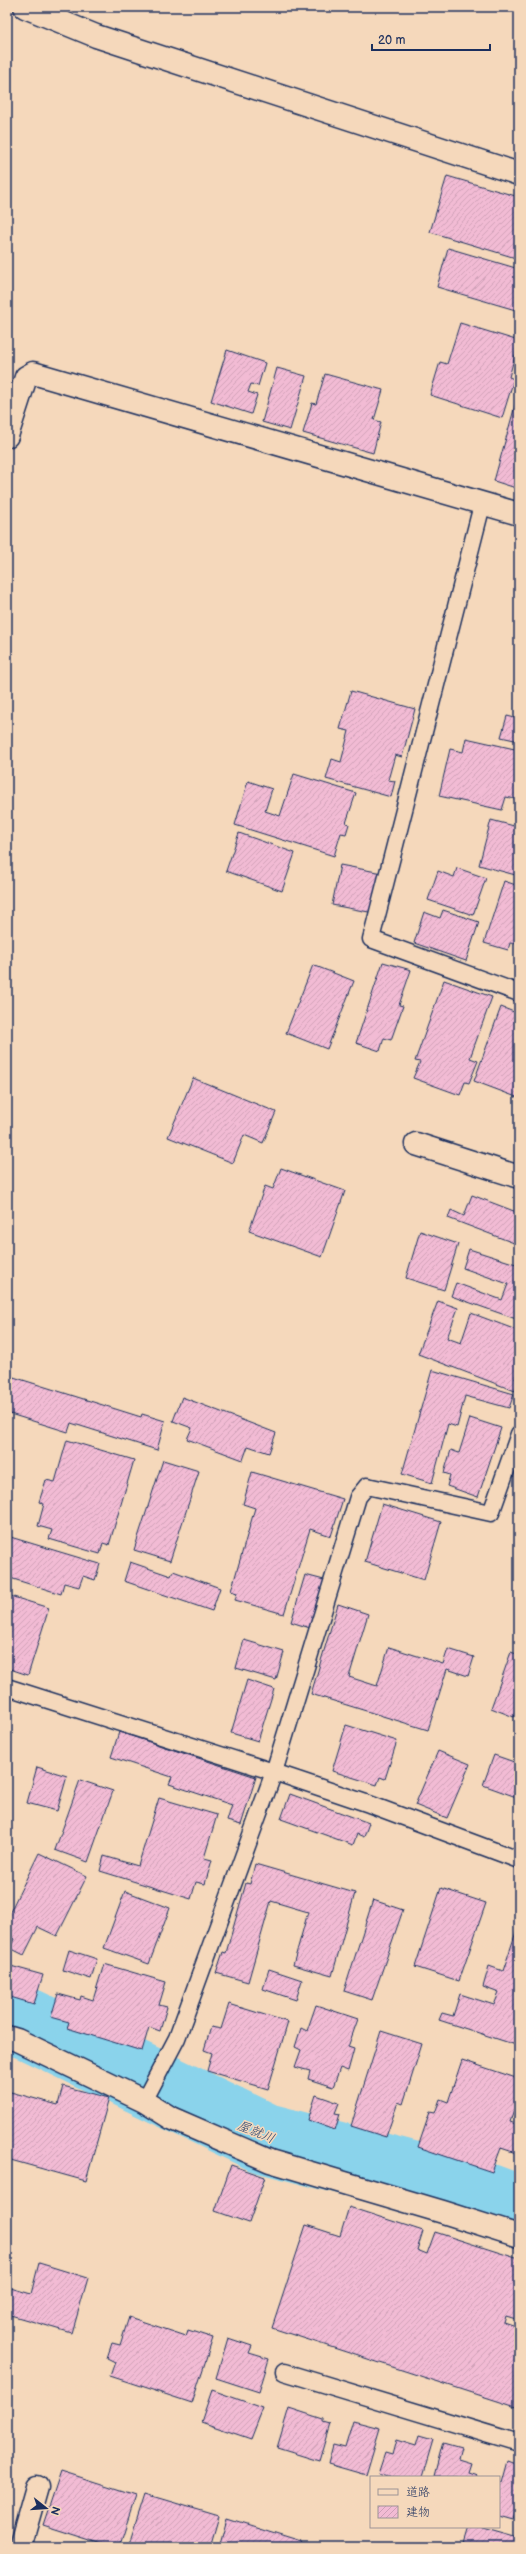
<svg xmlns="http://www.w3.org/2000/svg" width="526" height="2554" viewBox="0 0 526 2554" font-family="'Balsamiq Sans','Klee One',sans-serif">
<defs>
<pattern id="building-hatch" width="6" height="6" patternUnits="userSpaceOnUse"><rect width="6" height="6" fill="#f2bbd4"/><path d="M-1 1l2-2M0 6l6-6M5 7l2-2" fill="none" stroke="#cfa1b8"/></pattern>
</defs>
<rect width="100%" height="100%" fill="#f5d8bb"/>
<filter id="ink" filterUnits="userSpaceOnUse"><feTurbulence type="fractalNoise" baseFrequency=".025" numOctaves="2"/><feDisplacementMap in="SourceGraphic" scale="8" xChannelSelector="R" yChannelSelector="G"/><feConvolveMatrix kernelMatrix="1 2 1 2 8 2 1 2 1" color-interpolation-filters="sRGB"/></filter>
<g filter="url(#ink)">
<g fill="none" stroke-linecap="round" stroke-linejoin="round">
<path stroke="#8ad3eb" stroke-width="71" d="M7 2018 28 2024 264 2138 463 2190 519 2211"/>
</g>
<g fill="url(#building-hatch)" stroke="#1b2f5e">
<path d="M447 176 519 197V259L430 232Z"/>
<path d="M448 248 519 269V311L437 287Z"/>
<path d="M460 323 519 341 509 377 514 379 502 418 430 395 440 362 447 364Z"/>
<path d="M227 350 265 363 258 386 251 384 248 392 257 395 251 414 211 401Z"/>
<path d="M277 368 306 376 290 430 262 422Z"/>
<path d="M325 374 383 390 374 420 381 422 373 453 303 433 312 403 316 404Z"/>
<path d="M518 395H519V489L494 481Z"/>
<path d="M351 691 415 709 402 757 395 755 388 780 395 781 391 797 326 779 332 759 341 762 349 731 340 729Z"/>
<path d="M507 716 519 719V741L501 737Z"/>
<path d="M466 738 519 750V800L506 797 502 810 439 796 450 749 463 752Z"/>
<path d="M294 774 356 793 346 823 349 824 346 834 341 833 334 856 235 825 248 781 272 789 265 811 280 816Z"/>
<path d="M517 816 519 817V876L479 865 491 820 514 826Z"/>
<path d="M239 833 295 853 282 891 226 871Z"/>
<path d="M340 865 382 873 374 913 332 905Z"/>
<path d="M457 868 486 878 473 915 428 900 438 871 454 877Z"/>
<path d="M504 881 519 886V936L516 944 510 943 508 950 484 943Z"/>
<path d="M443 910 479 922 466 961 414 943 424 912 440 918Z"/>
<path d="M383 962 411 970 399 1005 403 1006 391 1040 384 1038 380 1051 356 1043Z"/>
<path d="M313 965 354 981 327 1049 286 1033Z"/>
<path d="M444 980 492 997 470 1058 478 1061 469 1083 465 1082 460 1095 413 1078 420 1062 415 1061Z"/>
<path d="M501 1007 519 1014V1098L474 1081Z"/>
<path d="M193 1078 276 1112 263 1143 244 1135 233 1163 168 1137Z"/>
<path d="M281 1168 345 1191 322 1257 249 1231 265 1186 273 1189Z"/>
<path d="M472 1195 519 1213V1230L514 1243 448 1218 451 1210 464 1216Z"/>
<path d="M420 1231 458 1244 444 1290 406 1278Z"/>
<path d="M469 1249 519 1265V1320L451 1296 456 1283 502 1300 508 1284 463 1268Z"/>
<path d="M438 1301 458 1308 447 1338 461 1343 471 1313 519 1331V1345L515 1358 519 1359V1368L515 1379 519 1381 515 1391 418 1354Z"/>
<path d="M432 1370 514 1394 509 1408 465 1396 457 1427 448 1424 432 1483 402 1474Z"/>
<path d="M7 1375 141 1417 142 1414 165 1421 157 1450 71 1423 68 1432 7 1413Z"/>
<path d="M182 1397 276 1433 269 1453 248 1446 243 1460 187 1439 192 1428 173 1421Z"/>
<path d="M470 1418 501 1428 478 1497 447 1486 450 1475 444 1473 451 1450 459 1453Z"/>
<path d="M67 1440 134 1460 109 1545 103 1543 100 1554 49 1539 52 1530 38 1526 44 1504 39 1502 46 1480 55 1482Z"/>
<path d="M163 1460 199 1471 170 1561 134 1550Z"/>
<path d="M252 1472 343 1499 331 1536 310 1529 284 1614 235 1600 237 1593 231 1591 255 1508 243 1504Z"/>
<path d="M382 1504 441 1522 424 1580 365 1562Z"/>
<path d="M7 1536 100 1564 95 1580 83 1576 79 1587 64 1583 61 1594 7 1577Z"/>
<path d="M130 1562 171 1576 173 1571 220 1588 212 1611 124 1581Z"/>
<path d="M305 1575 324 1580 310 1628 291 1622Z"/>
<path d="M7 1595 49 1608 28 1675 7 1668Z"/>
<path d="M338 1604 368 1614 349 1677 377 1686 389 1647 443 1664 448 1649 474 1657 468 1676 447 1669 428 1730 311 1694Z"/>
<path d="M244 1640 284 1652 276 1680 236 1668Z"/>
<path d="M511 1652 519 1655V1704L514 1717 491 1708Z"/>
<path d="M247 1680 274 1689 258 1741 231 1733Z"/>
<path d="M346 1725 397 1741 385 1779 380 1777 377 1785 332 1771Z"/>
<path d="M119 1732 256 1777 241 1825 227 1821 232 1805 169 1784 172 1777 111 1757Z"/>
<path d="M438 1751 470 1764 447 1818 415 1805Z"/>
<path d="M494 1755 517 1763 519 1758V1798L483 1785Z"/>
<path d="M37 1767 67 1776 57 1811 27 1803Z"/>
<path d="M80 1780 113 1791 88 1862 55 1850Z"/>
<path d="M290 1794 369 1823 364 1837 357 1834 353 1845 281 1819Z"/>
<path d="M159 1798 217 1815 204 1858 212 1860 205 1884 196 1882 191 1899 100 1871 104 1856 138 1866Z"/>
<path d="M39 1853 87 1876 57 1936 38 1927 24 1955 10 1948 14 1939 7 1935V1918Z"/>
<path d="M255 1864 355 1893 332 1976 293 1965 308 1912 271 1901 248 1982 216 1973 223 1952 226 1953 246 1883 250 1884Z"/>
<path d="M441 1888 486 1903 459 1981 415 1967Z"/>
<path d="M125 1891 170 1908 149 1964 104 1948Z"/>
<path d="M373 1900 403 1910 372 2000 344 1991Z"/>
<path d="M519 1923V2046L439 2020 442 2013 453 2016 460 1994 494 2005 499 1993 483 1987 489 1966 503 1971Z"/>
<path d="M69 1950 97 1959 91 1979 63 1970Z"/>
<path d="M104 1964 166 1982 159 2005 167 2007 160 2031 149 2027 142 2051 67 2028 69 2022 51 2017 58 1994 80 2000 81 1996 93 2000Z"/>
<path d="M7 1965 43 1975 34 2004 7 1996Z"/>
<path d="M269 1969 302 1980 296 2000 263 1989Z"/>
<path d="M229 2004 288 2022 268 2089 207 2071 212 2053 204 2050 211 2027 221 2029Z"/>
<path d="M316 2005 358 2019 348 2047 354 2049 348 2071 340 2068 333 2087 308 2079 310 2071 295 2067 301 2050 295 2047 301 2028 307 2031Z"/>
<path d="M381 2031 422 2044 403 2104 398 2102 386 2137 351 2126Z"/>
<path d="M462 2060 519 2079V2096L510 2122 519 2125V2145L516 2153 501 2148 492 2172 418 2147 430 2112 435 2113 440 2099 448 2102Z"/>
<path d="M63 2086 109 2098 86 2181 7 2159V2091L58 2105Z"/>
<path d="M316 2095 339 2103 335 2113 340 2114 335 2130 308 2120Z"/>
<path d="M231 2165 265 2177 249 2223 215 2211Z"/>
<path d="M349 2207 423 2231 417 2250 427 2254 435 2232 519 2259V2320L506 2316 504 2323 519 2328V2408L272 2328 306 2225 340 2236Z"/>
<path d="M39 2263 88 2278 72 2333 7 2314V2287L31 2294Z"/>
<path d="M129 2317 186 2336 188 2330 213 2338 192 2403 110 2376 115 2362 107 2358 112 2343 120 2345Z"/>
<path d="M228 2338 252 2346 249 2353 269 2359 259 2392 216 2378Z"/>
<path d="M212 2390 263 2408 251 2439 201 2422Z"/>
<path d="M289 2408 323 2419V2422L330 2424 319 2461 277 2448Z"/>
<path d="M353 2421 380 2428 366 2475 328 2464 333 2445 345 2448Z"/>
<path d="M419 2436 433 2440 422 2477H387L378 2474 385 2453 392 2455 396 2440 416 2446Z"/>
<path d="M443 2443 461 2448 458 2459 471 2463 468 2472 477 2475 476 2477H434Z"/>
<path d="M508 2461 519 2465V2500L513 2520 499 2516V2482L502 2483Z"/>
<path d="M61 2471 136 2495 119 2547H112L43 2525Z"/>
<path d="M145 2494 219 2516 210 2547H128Z"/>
<path d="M227 2518 301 2541 299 2547H219Z"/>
<path d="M467 2527H479L518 2538 516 2547H461Z"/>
</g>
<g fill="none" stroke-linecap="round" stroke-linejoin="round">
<g stroke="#1b2f5e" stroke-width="19">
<g id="lane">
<path d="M482 505 371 939 519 993"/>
<path d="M7 1687 274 1772 369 1804 519 1860"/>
<path d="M144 2101 177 2038 274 1772 358 1497 367 1486 491 1513 519 1434"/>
<path d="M284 2372 519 2443"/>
</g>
</g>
<g stroke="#1b2f5e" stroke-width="25">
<g id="street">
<path d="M25 7 96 36 519 174"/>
<path d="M7 436 26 377 33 373 519 514"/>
<path d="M416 1144 519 1177"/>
<path d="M7 2037 17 2040 144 2101 171 2118 270 2161 443 2212 519 2236"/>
<path d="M20 2547 37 2487"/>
</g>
</g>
<use href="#lane" stroke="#f5d8bb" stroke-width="16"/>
<use href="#street" stroke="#f5d8bb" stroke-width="22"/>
</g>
</g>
<g text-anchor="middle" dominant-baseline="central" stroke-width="3" stroke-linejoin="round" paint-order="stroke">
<g font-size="13" font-style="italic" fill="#2c4873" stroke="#f5d8bb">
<text transform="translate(256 2132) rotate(22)">屋就川</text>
</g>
</g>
<rect width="526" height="2554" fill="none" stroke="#f5d8bb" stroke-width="24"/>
<rect x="12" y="12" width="502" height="2530" fill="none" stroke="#1b2f5e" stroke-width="1.5" filter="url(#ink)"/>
<rect x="370" y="2476" width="130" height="52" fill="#f5d8bb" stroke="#9e9496"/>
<rect x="378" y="2489" width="20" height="6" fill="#f5d8bb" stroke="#9e9496"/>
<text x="406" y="2496" font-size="12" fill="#1b2f5e">道路</text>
<rect x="378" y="2506" width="20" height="12" fill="url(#building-hatch)" stroke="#9e9496"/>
<text x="406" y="2516" font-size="12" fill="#1b2f5e">建物</text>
<g transform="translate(46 2508) rotate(107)" stroke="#f5d8bb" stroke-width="3" paint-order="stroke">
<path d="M0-3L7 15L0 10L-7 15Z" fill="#1b2f5e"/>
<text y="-6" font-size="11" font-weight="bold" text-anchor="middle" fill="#1b2f5e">N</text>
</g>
<path d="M372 44v6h118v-6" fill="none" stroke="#1b2f5e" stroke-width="2"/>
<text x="378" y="44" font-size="12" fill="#1b2f5e" stroke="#f5d8bb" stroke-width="3" paint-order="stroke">20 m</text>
</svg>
